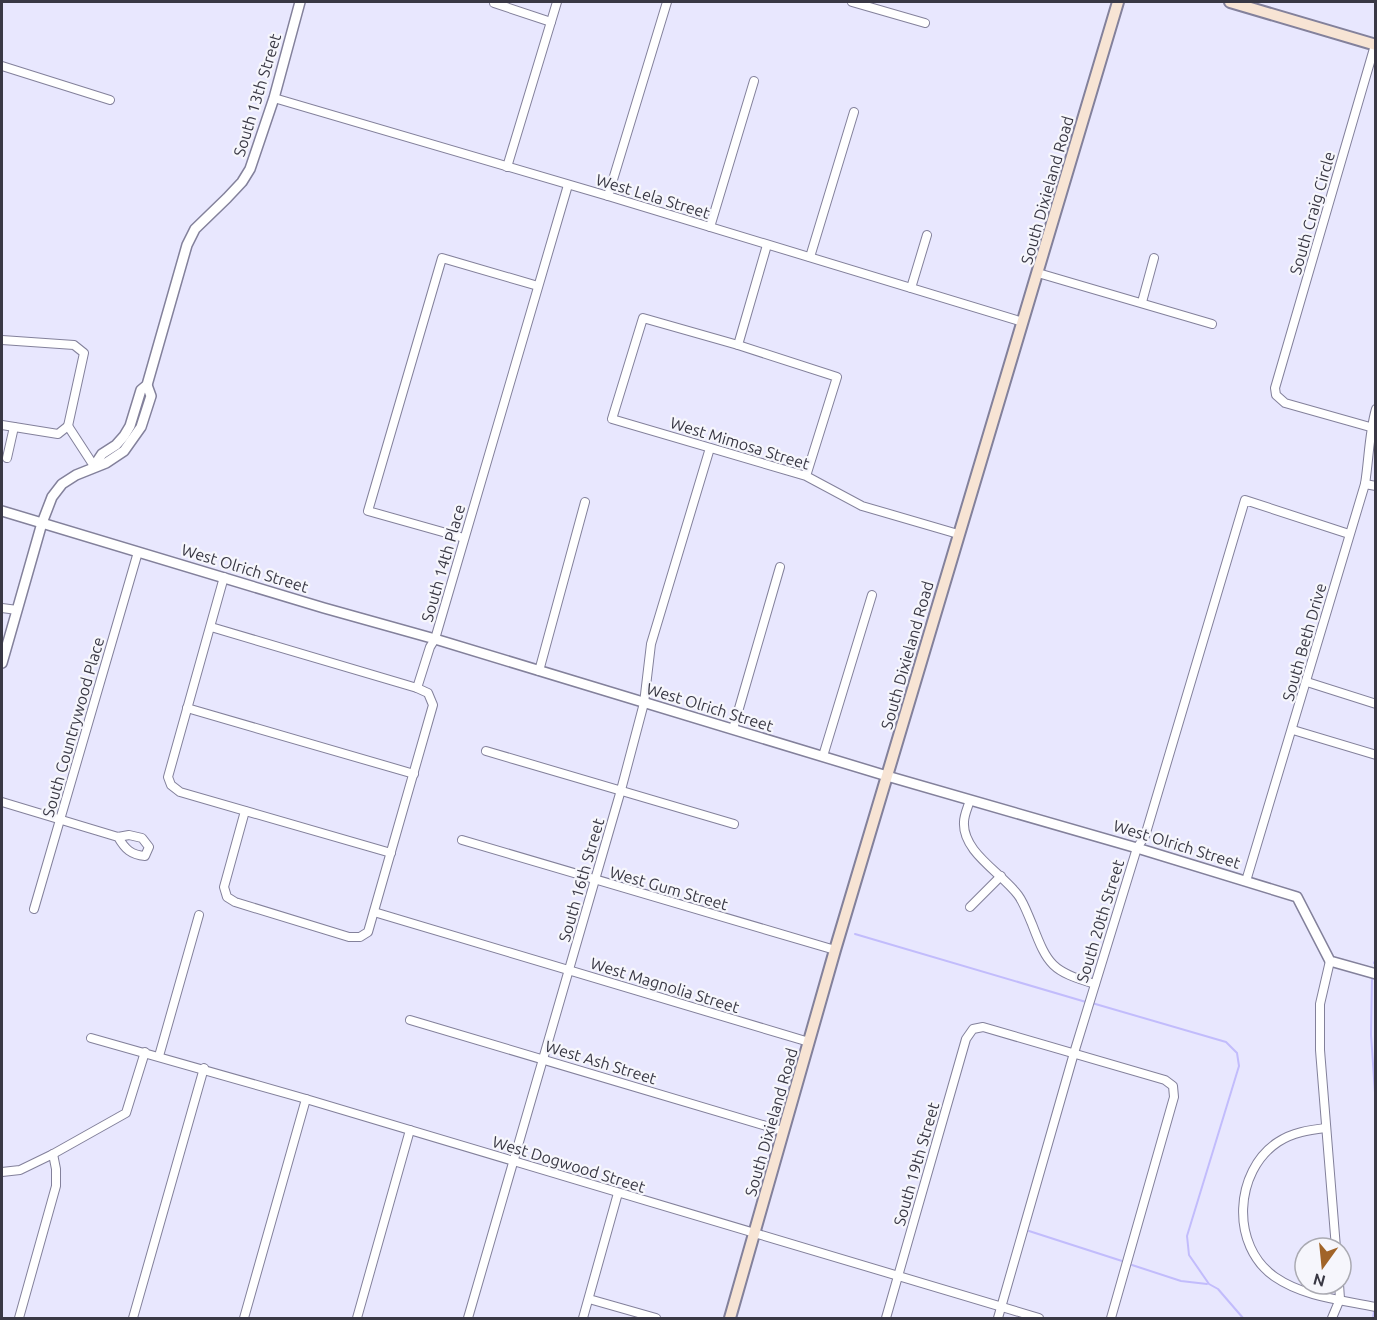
<svg xmlns="http://www.w3.org/2000/svg" width="1377" height="1320" viewBox="0 0 1377 1320" font-family="Ubuntu,sans-serif">
<rect width="100%" height="100%" fill="#e8e7fe"/>
<g fill="none" stroke-linecap="round" stroke-linejoin="round">
<g stroke="#c2bcfc" stroke-width="2">
<path d="M855 934 1086 1002"/>
<path d="M1374 963 1376 959"/>
<path d="M1372 976 1371 1035 1376 1107"/>
<path d="M1092 1003 1226 1042 1237 1053 1239 1066 1187 1236 1189 1255 1209 1284 1218 1289 1243 1318"/>
<path d="M1029 1231 1122 1261"/>
<path d="M1132 1265 1181 1281 1207 1284"/>
<path d="M1373 1318 1374 1312"/>
</g>
<g stroke="#83819b" stroke-width="10">
<g id="minor">
<path d="M852 2 925 23"/>
<path d="M494 3 551 22"/>
<path d="M2 66 110 100"/>
<path d="M274 98 608 196 1023 322"/>
<path d="M507 167 557 2"/>
<path d="M608 196 667 2"/>
<path d="M710 227 754 81"/>
<path d="M810 257 854 112"/>
<path d="M1038 273 1212 324"/>
<path d="M911 288 927 235"/>
<path d="M1142 302 1154 258"/>
<path d="M2 340 74 345 84 353 68 426"/>
<path d="M738 345 767 245"/>
<path d="M2 425 58 434 68 426"/>
<path d="M68 426 94 466"/>
<path d="M1370 427 1285 403 1276 395 1275 388 1375 45"/>
<path d="M7 458 14 427"/>
<path d="M806 476 837 377 738 345 643 318 612 419 806 476 862 506 958 534"/>
<path d="M1365 484 1376 486"/>
<path d="M464 538 368 511 442 258 538 286"/>
<path d="M224 577 168 777 171 785 180 792 391 853"/>
<path d="M2 608 17 610"/>
<path d="M211 627 417 688"/>
<path d="M539 671 585 502"/>
<path d="M1307 682 1376 704"/>
<path d="M187 708 414 774"/>
<path d="M733 729 780 567"/>
<path d="M1293 730 1376 755"/>
<path d="M486 751 734 824"/>
<path d="M823 756 872 595"/>
<path d="M970 800C968 807 964 815 964 822 962 852 1002 873 1018 895 1024 903 1028 915 1032 924 1048 966 1052 971 1095 984"/>
<path d="M2 802 118 837 129 835 142 838 149 847 145 856C131 855 125 849 118 837"/>
<path d="M245 811 224 887 227 897 235 902 349 937H360L368 932 433 705 428 693 417 688 430 647 435 639 568 185"/>
<path d="M462 840 835 950"/>
<path d="M1246 881 1365 484C1369 459 1369 433 1376 409"/>
<path d="M970 907 1001 876"/>
<path d="M34 909 138 552"/>
<path d="M374 912 809 1042"/>
<path d="M1330 961 1320 1004V1050L1336 1248"/>
<path d="M410 1020 783 1131"/>
<path d="M91 1038 306 1099 1039 1318"/>
<path d="M159 1056 199 915"/>
<path d="M1326 1128C1310 1130 1293 1132 1278 1142 1234 1171 1230 1246 1275 1277 1304 1297 1342 1300 1376 1307"/>
<path d="M2 1172 20 1170 53 1154 126 1113 145 1052"/>
<path d="M589 1299 656 1318"/>
<path d="M19 1318 56 1186V1169L53 1154"/>
<path d="M133 1318 204 1068"/>
<path d="M244 1318 306 1099"/>
<path d="M357 1318 410 1130"/>
<path d="M468 1318 621 790 644 703 651 644 710 448"/>
<path d="M583 1318 618 1193"/>
<path d="M886 1318 966 1039 973 1029 983 1027 1165 1080 1173 1086 1174 1097 1111 1318"/>
<path d="M998 1318 1074 1053 1137 848 1145 836 1245 500 1349 534"/>
<path d="M1332 1318 1340 1299 1339 1284"/>
</g>
</g>
<g stroke="#83819b" stroke-width="12">
<g id="tertiary">
<path d="M94 466 102 454 116 445 124 436 130 426 141 390 147 385 187 245 195 229 227 198 242 182 250 169 274 98 300 2"/>
<path d="M2 511 324 608 435 639 887 776 1137 848 1297 897 1330 961 1376 974"/>
<path d="M2 663 42 523 52 497 62 484 76 475 106 463 124 451 141 427 151 396 147 385"/>
</g>
</g>
<g stroke="#83819b" stroke-width="14">
<g id="secondary">
<path d="M1230 2 1376 45"/>
<path d="M730 1318 835 950 1118 2"/>
</g>
</g>
<use href="#minor" stroke="#fff" stroke-width="8"/>
<use href="#tertiary" stroke="#fff" stroke-width="9"/>
<use href="#secondary" stroke="#f7e4d4" stroke-width="10"/>
</g>
<g text-anchor="middle" dominant-baseline="central" stroke-width="4.5" stroke-linejoin="round" paint-order="stroke">
<g font-size="16" fill="#393844" stroke="#f6f6fc">
<text transform="translate(257 95) rotate(-73)">South 13th Street</text>
<text transform="translate(1047 190) rotate(-74)">South Dixieland Road</text>
<text transform="translate(653 196) rotate(17)">West Lela Street</text>
<text transform="translate(1312 213) rotate(-74)">South Craig Circle</text>
<text transform="translate(740 443) rotate(17)">West Mimosa Street</text>
<text transform="translate(443 563) rotate(-74)">South 14th Place</text>
<text transform="translate(245 568) rotate(17)">West Olrich Street</text>
<text transform="translate(1304 642) rotate(-74)">South Beth Drive</text>
<text transform="translate(907 655) rotate(-74)">South Dixieland Road</text>
<text transform="translate(710 707) rotate(17)">West Olrich Street</text>
<text transform="translate(73 727) rotate(-74)">South Countrywood Place</text>
<text transform="translate(1177 844) rotate(17)">West Olrich Street</text>
<text transform="translate(581 880) rotate(-74)">South 16th Street</text>
<text transform="translate(669 888) rotate(16)">West Gum Street</text>
<text transform="translate(1100 921) rotate(-73)">South 20th Street</text>
<text transform="translate(665 985) rotate(17)">West Magnolia Street</text>
<text transform="translate(601 1062) rotate(17)">West Ash Street</text>
<text transform="translate(771 1122) rotate(-74)">South Dixieland Road</text>
<text transform="translate(569 1164) rotate(17)">West Dogwood Street</text>
<text transform="translate(916 1164) rotate(-74)">South 19th Street</text>
</g>
</g>
<rect width="1377" height="1320" fill="none" stroke="#393844" stroke-width="6"/>
<g transform="translate(1323 1266) rotate(195)"><circle r="28" fill="#f6f6fc" stroke="#aaaab2" stroke-width="1.5"/>
<path d="M0-4.5L10 22L0 15L-10 22Z" fill="#a16428"/>
<text y="-9" font-size="16" font-weight="bold" text-anchor="middle" fill="#393844">N</text>
</g>
</svg>
